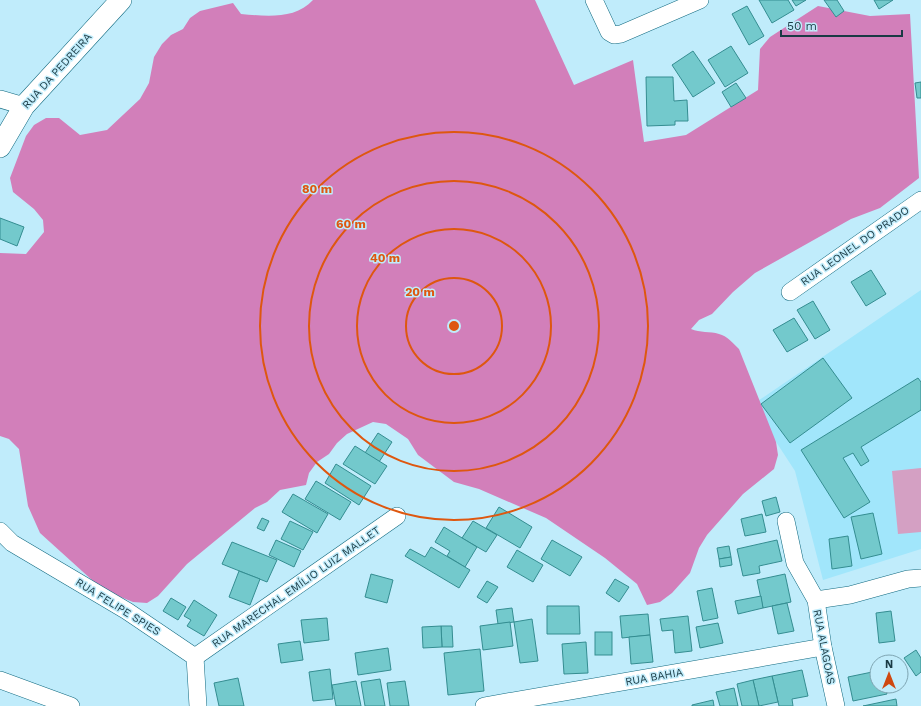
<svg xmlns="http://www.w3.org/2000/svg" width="921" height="706" viewBox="0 0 921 706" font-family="'Work Sans',sans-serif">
<rect width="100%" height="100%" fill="#c0ecfb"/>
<path fill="#a1e6fb" d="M921 290V549L823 580 795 471 752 405Z"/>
<path fill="#d4a0c3" d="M921 468V532L898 534 892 471Z"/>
<path fill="#d27fba" d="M313 0H535L574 85 633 60 644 142 686 135 758 90 760 49 770 37 818 6 870 16 910 14 919 178 880 208 851 219 755 273 733 292 712 314 699 320 691 329C700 333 710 331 719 334 727 336 733 343 739 349L776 442 778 455 774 469 743 494 707 535 699 548 690 573 672 593 660 602 647 605 637 584 605 558 546 518 479 489 454 482 418 455 408 439 386 424 373 422 347 434 337 443 329 454 317 462 309 473 306 485 280 490 267 502 255 508 187 564 158 596 147 603 133 602 103 590 40 533 28 506 19 449 9 439 0 436V253L26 254 44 232 43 220 34 209 13 192 10 178 26 136 34 125 46 118H59L80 135 107 130 140 99 149 83 154 57 162 44 171 35 183 29 190 18 200 11 233 3 241 14C265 16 295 20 313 0Z"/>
<g fill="#73c9cc" stroke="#348d91">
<path d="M759 0H788L794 10 772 23Z"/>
<path d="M792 0H806L796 6Z"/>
<path d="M824 0H837L844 11 836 17Z"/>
<path d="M874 0H893L879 9Z"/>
<path d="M747 6 764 36 749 45 732 14Z"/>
<path d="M731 46 748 73 725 87 708 60Z"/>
<path d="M693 51 715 83 693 97 672 65Z"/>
<path d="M646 77H673L674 101 687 100 688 121H675V125L647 126Z"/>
<path d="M921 82V98H917L915 83Z"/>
<path d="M736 83 746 98 731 107 722 92Z"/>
<path d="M0 218 24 227 17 246 0 239Z"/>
<path d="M871 270 886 294 866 306 851 282Z"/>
<path d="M813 301 830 330 815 339 797 310Z"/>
<path d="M794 318 808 340 787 352 773 330Z"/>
<path d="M823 358 852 398 790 443 761 404Z"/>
<path d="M918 378 921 382V410L861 447 869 461 861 466 853 453 843 458 870 502 844 518 801 450Z"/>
<path d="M378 433 392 442 379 462 365 453Z"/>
<path d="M355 446 387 466 375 484 343 464Z"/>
<path d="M336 464 371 486 359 505 325 483Z"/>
<path d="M316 481 351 502 340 520 305 499Z"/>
<path d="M293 494 328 514 317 533 282 512Z"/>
<path d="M776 497 780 512 766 516 762 501Z"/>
<path d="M499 507 532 527 520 548 486 528Z"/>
<path d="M873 513 882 554 861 559 851 517Z"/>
<path d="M762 514 766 532 745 536 741 519Z"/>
<path d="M262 518 269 521 264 531 257 528Z"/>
<path d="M290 521 313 532 303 550 281 539Z"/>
<path d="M473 521 497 535 486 552 462 538Z"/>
<path d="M444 527 477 547 465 567 447 556 450 551 435 542Z"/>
<path d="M848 536 852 566 832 569 829 539Z"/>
<path d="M276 540 301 551 294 567 269 555Z"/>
<path d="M552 540 582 557 570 576 541 559Z"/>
<path d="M777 540 782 561 759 566 760 573 743 576 737 549Z"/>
<path d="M232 542 277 560 267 582 222 564Z"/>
<path d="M729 546 731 557 719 559 717 548Z"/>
<path d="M431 547 470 570 459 588 405 556 410 549 425 557Z"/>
<path d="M517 550 543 565 533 582 507 567Z"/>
<path d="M731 557 732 565 720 567 719 559Z"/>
<path d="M239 571 260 579 250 605 229 597Z"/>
<path d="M371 574 393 580 387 603 365 597Z"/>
<path d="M785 574 791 602 763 608 757 580Z"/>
<path d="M615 579 629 587 619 602 606 593Z"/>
<path d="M487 581 498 587 487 603 477 597Z"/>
<path d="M712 588 718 618 703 621 697 591Z"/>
<path d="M761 596 763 608 738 614 735 601Z"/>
<path d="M171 598 186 607 178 620 163 611Z"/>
<path d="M194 600 217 615 204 636 187 626 191 620 184 616Z"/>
<path d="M787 603 794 631 778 634 772 606Z"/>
<path d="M547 606H579L580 634H547Z"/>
<path d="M512 608 514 622 498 624 496 610Z"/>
<path d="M891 611 895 641 879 643 876 613Z"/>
<path d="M648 614 650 635 622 638 620 616Z"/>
<path d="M688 616 692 651 675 653 673 630 662 631 660 619Z"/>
<path d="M327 618 329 640 304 643 301 620Z"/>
<path d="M532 619 538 661 520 663 514 622Z"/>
<path d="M510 622 513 646 483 650 480 626Z"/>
<path d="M718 623 723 643 700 648 696 627Z"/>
<path d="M441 626H452L453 647H442Z"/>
<path d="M441 626 442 647 423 648 422 627Z"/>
<rect x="595" y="632" width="17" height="23"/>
<path d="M650 635 653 662 631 664 629 637Z"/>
<path d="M300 641 303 660 281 663 278 644Z"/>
<path d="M586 642 588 673 564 674 562 644Z"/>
<path d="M388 648 391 670 358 675 355 653Z"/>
<path d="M480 649 484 691 448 695 444 653Z"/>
<path d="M916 650 921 658V672L916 676 904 658Z"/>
<path d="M330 669 333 699 313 701 309 672Z"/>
<path d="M802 670 808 696 792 699 793 706H779L772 676Z"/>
<path d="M877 671V686H885L887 694 853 701 848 677Z"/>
<path d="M772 676 778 702 759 706 753 680Z"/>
<path d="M238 678 244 706H219L214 683Z"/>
<path d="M380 679 385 706H365L361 682Z"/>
<path d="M753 680 759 706H742L737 684Z"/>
<path d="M356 681 361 706H336L332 685Z"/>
<path d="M405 681 409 706H390L387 683Z"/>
<path d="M734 688 738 706H720L716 692Z"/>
<path d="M896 699 897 706H863Z"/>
<path d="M713 700 714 706H692V705Z"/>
</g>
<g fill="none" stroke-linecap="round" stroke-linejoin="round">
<g stroke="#116a80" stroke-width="18">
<g id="minor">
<path d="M594 0 609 32 614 35 621 34 700 0"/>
<path d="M0 99 24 106"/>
<path d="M790 292 921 200"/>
<path d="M786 521 795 563 816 600 823 647 836 706"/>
<path d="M0 531 12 543 127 611 195 657 198 706"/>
<path d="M816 600 850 595 908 579 921 578"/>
<path d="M195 657 397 516"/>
<path d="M0 680 71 706"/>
<path d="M484 706 823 647"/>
</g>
</g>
<g stroke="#116a80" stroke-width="22">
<path id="tertiary" d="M0 147 24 106 121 0"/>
</g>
<use href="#minor" stroke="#fff" stroke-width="17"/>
<use href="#tertiary" stroke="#fff" stroke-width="21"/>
</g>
<g fill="none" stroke="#de570f" stroke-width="2">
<circle cx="454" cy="326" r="48"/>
<circle cx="454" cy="326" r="97"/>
<circle cx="454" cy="326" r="145"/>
<circle cx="454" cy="326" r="194"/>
</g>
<g text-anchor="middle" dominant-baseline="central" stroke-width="3" stroke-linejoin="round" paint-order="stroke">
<g font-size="11" fill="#1a3a44" stroke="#c0ecfb">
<text transform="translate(57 71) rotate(-48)">RUA DA PEDREIRA</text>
<text transform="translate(855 246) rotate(-35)">RUA LEONEL DO PRADO</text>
<text transform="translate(296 587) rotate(-35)">RUA MARECHAL EMÍLIO LUIZ MALLET</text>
<text transform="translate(118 607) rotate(32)">RUA FELIPE SPIES</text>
<text transform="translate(824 647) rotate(79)">RUA ALAGOAS</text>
<text transform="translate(654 677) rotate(-10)">RUA BAHIA</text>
</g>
</g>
<circle cx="454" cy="326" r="6" fill="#de570f" stroke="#c0ecfb" stroke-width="2"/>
<g font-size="12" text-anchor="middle" font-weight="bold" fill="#de570f" stroke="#c0ecfb" stroke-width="3" stroke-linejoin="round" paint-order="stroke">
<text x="317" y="193">80 m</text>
<text x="351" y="228">60 m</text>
<text x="385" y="262">40 m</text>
<text x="420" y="296">20 m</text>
</g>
<g transform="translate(889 674)"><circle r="19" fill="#c0ecfb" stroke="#7ea5b2"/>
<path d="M0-3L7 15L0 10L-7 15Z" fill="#cf4810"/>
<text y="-6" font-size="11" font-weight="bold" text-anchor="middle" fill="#1a3a44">N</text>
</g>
<path d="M781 30v6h121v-6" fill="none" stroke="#1a3a44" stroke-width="2"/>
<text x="787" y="30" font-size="12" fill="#1a3a44" stroke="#c0ecfb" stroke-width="3" paint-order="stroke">50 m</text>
</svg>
